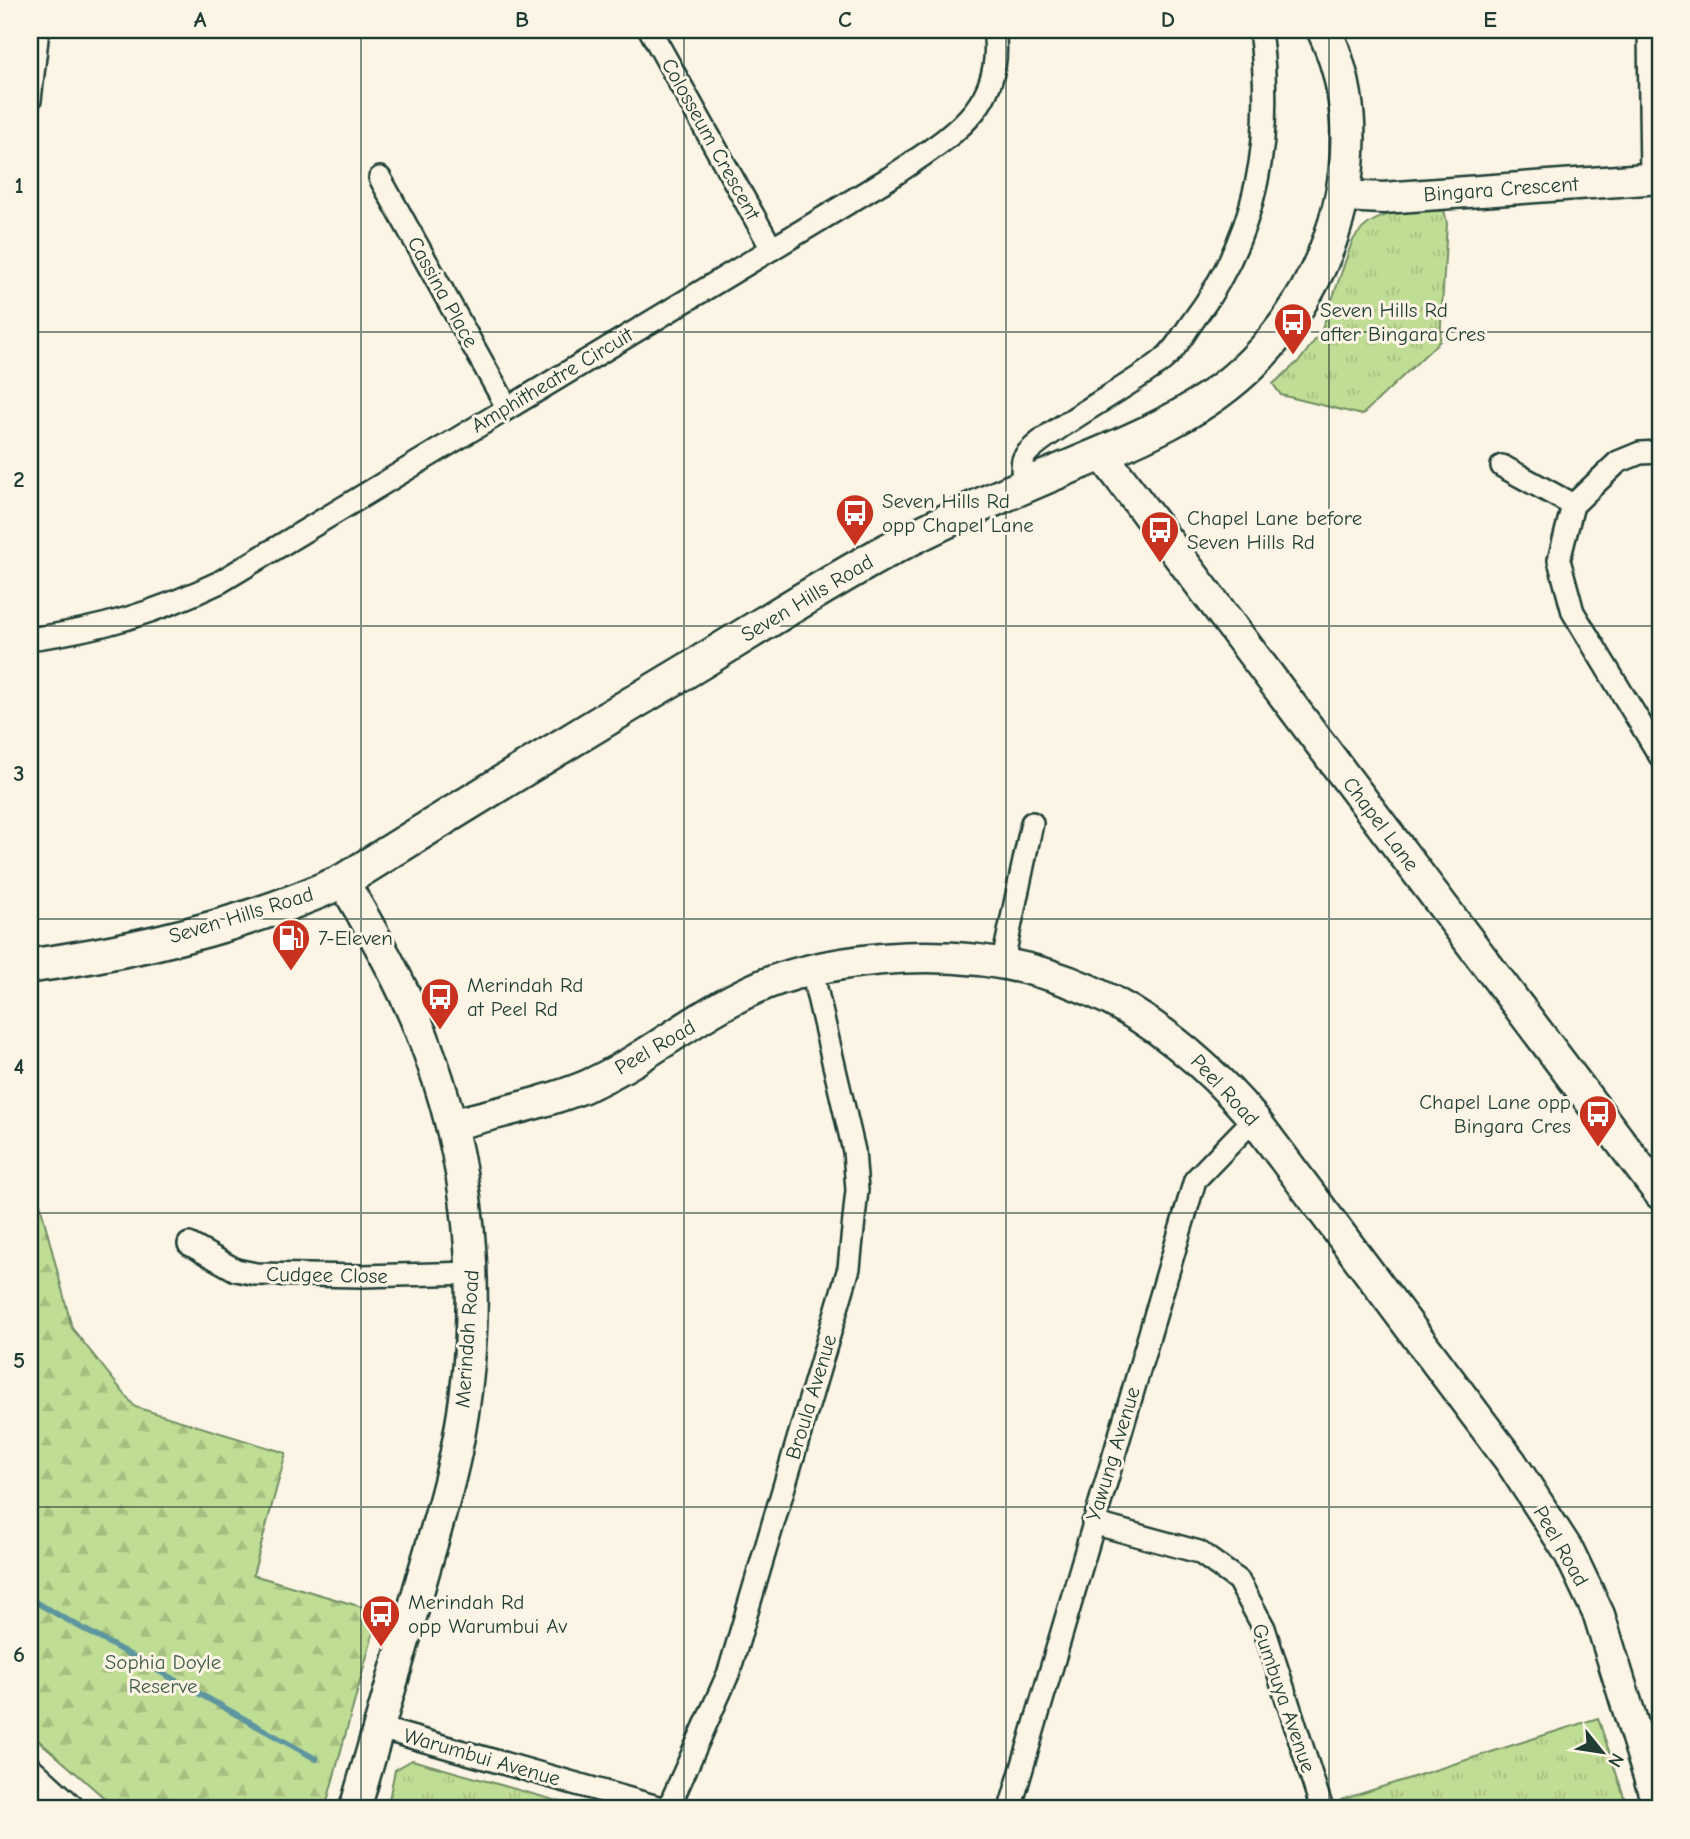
<svg xmlns="http://www.w3.org/2000/svg" width="1690" height="1839" viewBox="0 0 1690 1839" font-family="'Comic Neue',sans-serif">
<defs>
<pattern id="forest-firs" width="22" height="20" patternUnits="userSpaceOnUse" patternTransform="scale(1.75)"><rect width="22" height="20" fill="#c0dd95"/><path d="M5 1l3.5 6h-7zM16 11l3.5 6h-7z" fill="#a5bf81"/></pattern>
<pattern id="park-tufts" width="24" height="20" patternUnits="userSpaceOnUse" patternTransform="scale(1.75)"><rect width="24" height="20" fill="#c0dd95"/><path d="M3 7l-1-3M5 7V3M7 7l1-3M15 17l-1-3M17 17v-4M19 17l1-3" fill="none" stroke="#a5bf81"/></pattern>
</defs>
<rect width="100%" height="100%" fill="#fcf5e5"/>
<filter id="ink" filterUnits="userSpaceOnUse"><feTurbulence type="fractalNoise" baseFrequency=".0143" numOctaves="2"/><feDisplacementMap in="SourceGraphic" scale="14" xChannelSelector="R" yChannelSelector="G"/><feConvolveMatrix kernelMatrix="1 2 1 2 8 2 1 2 1" color-interpolation-filters="sRGB"/></filter>
<g filter="url(#ink)">
<path fill="url(#forest-firs)" stroke="#708d64" stroke-width="2" d="M30 1165 72 1328 135 1407 286 1453 253 1575 379 1612 325 1809H117L30 1733Z"/>
<g fill="url(#park-tufts)" stroke="#708d64" stroke-width="2">
<path d="M1444 210 1447 223 1440 341 1362 415 1281 395 1273 384 1300 360 1321 332 1352 242C1372 208 1408 212 1444 210Z"/>
<path d="M1598 1718 1628 1809H1344L1341 1800Z"/>
<path d="M412 1760 586 1809H387L395 1770Z"/>
</g>
<g fill="none" stroke-linecap="round" stroke-linejoin="round">
<g stroke="#5d969f" stroke-width="6">
<path d="M30 1599 316 1759"/>
<path d="M399 1805 403 1809"/>
</g>
<g stroke="#1f3d34" stroke-width="26">
<g id="street">
<path d="M650 30 772 249"/>
<path d="M1649 30 1651 178"/>
<path d="M30 100 38 30"/>
<path d="M380 178 507 407"/>
<path d="M1660 452 1640 453 1618 462 1573 505 1559 560 1573 612 1660 756"/>
<path d="M1502 466 1573 505"/>
<path d="M1023 486C1023 478 1021 468 1023 460 1029 439 1139 382 1164 359 1176 349 1184 333 1193 321 1259 233 1274 137 1260 30"/>
<path d="M30 639C101 629 155 613 220 582L891 177C947 138 1006 109 994 30"/>
<path d="M1003 961 1032 823"/>
<path d="M189 1244 236 1270 256 1274 361 1276 473 1273"/>
<path d="M1093 1523 1199 1552 1238 1580 1264 1628 1322 1809"/>
<path d="M379 1728 665 1809"/>
<path d="M668 1809 729 1672 849 1268 857 1190 854 1151 812 971"/>
<path d="M1010 1809 1195 1180 1254 1119"/>
</g>
</g>
<g stroke="#1f3d34" stroke-width="35">
<g id="secondary">
<path d="M1343 196 1383 198 1660 178"/>
<path d="M1101 453 1660 1194"/>
<path d="M343 881C376 938 408 993 430 1056 476 1183 483 1320 456 1452 446 1501 430 1548 417 1596 396 1667 376 1738 355 1809"/>
<path d="M451 1125C495 1113 542 1104 584 1087 644 1061 694 1016 754 989 792 971 840 963 882 959 1038 945 1154 1002 1254 1119L1511 1462 1569 1552 1599 1615 1659 1809"/>
<path d="M30 1773 69 1809"/>
</g>
</g>
<g stroke="#1f3d34" stroke-width="38">
<path id="primary" d="M30 966C135 951 246 925 343 881 463 806 584 732 706 659 765 623 823 586 883 553 934 525 989 501 1043 478 1116 447 1197 419 1253 362 1337 279 1377 140 1324 30"/>
</g>
<use href="#street" stroke="#fcf5e5" stroke-width="21"/>
<use href="#secondary" stroke="#fcf5e5" stroke-width="30"/>
<use href="#primary" stroke="#fcf5e5" stroke-width="33"/>
</g>
</g>
<path fill="none" stroke="#1f3d34" stroke-width="2" stroke-opacity="0.55" d="M361 30V1809M684 30V1809M1006 30V1809M1329 30V1809M30 332H1660M30 626H1660M30 919H1660M30 1213H1660M30 1507H1660"/>
<defs>
<g id="bus-pin" transform="scale(2.0125)"><path d="M0 17L-7.5 6A9.5 9.5 0 1 1 7.5 6Z" fill="#c8321e" stroke="#fcf5e5"/><path d="M-5-6H5V4H4V6H2V4H-2V6H-4V4H-5ZM-3.5-4V0h7V-4ZM-3.5 1.2v1.5H-2V1.2ZM2 1.2v1.5H3.5V1.2Z" fill="#fff"/></g>
<g id="fuel-pin" transform="scale(2.0125)"><path d="M0 17L-7.5 6A9.5 9.5 0 1 1 7.5 6Z" fill="#c8321e" stroke="#fcf5e5"/><path d="M-5.5-6h7V0h2V4h1.3V-2.5L3-4.5l.8-.8L6-3V5H2.5V1h-1V6h-7ZM-4.2-4.7v3.2H.2V-4.7Z" fill="#fff"/></g>
</defs>
<g fill-rule="evenodd">
<use href="#bus-pin" x="1293" y="322"/>
<use href="#bus-pin" x="855" y="513"/>
<use href="#bus-pin" x="1160" y="530"/>
<use href="#fuel-pin" x="291" y="938"/>
<use href="#bus-pin" x="440" y="997"/>
<use href="#bus-pin" x="1598" y="1114"/>
<use href="#bus-pin" x="381" y="1614"/>
</g>
<g text-anchor="middle" dominant-baseline="central" stroke-width="6" stroke-linejoin="round" paint-order="stroke">
<g font-size="21" fill="#1f3d34" stroke="#fcf5e5">
<text transform="translate(711 139) rotate(61)">Colosseum Crescent</text>
<text transform="translate(1501 189) rotate(-4)">Bingara Crescent</text>
<text transform="translate(443 292) rotate(61)">Cassina Place</text>
<text transform="translate(552 380) rotate(-31)">Amphitheatre Circuit</text>
<text transform="translate(807 598) rotate(-31)">Seven Hills Road</text>
<text transform="translate(1381 824) rotate(53)">Chapel Lane</text>
<text transform="translate(241 915) rotate(-17)">Seven Hills Road</text>
<text transform="translate(655 1047) rotate(-30)">Peel Road</text>
<text transform="translate(1225 1090) rotate(47)">Peel Road</text>
<text transform="translate(327 1275) rotate(1)">Cudgee Close</text>
<text transform="translate(467 1339) rotate(-86)">Merindah Road</text>
<text transform="translate(811 1397) rotate(-73)">Broula Avenue</text>
<text transform="translate(1113 1454) rotate(-73)">Yawung Avenue</text>
<text transform="translate(1561 1546) rotate(60)">Peel Road</text>
<text transform="translate(1284 1698) rotate(71)">Gumbuya Avenue</text>
<text transform="translate(482 1757) rotate(16)">Warumbui Avenue</text>
</g>
<g font-size="21" fill="#1f3d34" stroke="#fcf5e5" text-anchor="start">
<text x="1320" y="310">Seven Hills Rd<tspan x="1320" dy="24">after Bingara Cres</tspan></text>
<text x="882" y="501">Seven Hills Rd<tspan x="882" dy="24">opp Chapel Lane</tspan></text>
<text x="1187" y="518">Chapel Lane before<tspan x="1187" dy="24">Seven Hills Rd</tspan></text>
<text x="318" y="938">7-Eleven</text>
<text x="467" y="985">Merindah Rd<tspan x="467" dy="24">at Peel Rd</tspan></text>
<text x="1571" y="1102" text-anchor="end">Chapel Lane opp<tspan x="1571" dy="24">Bingara Cres</tspan></text>
<text x="408" y="1602">Merindah Rd<tspan x="408" dy="24">opp Warumbui Av</tspan></text>
</g>
<g font-size="21" fill="#3f5d47" stroke="#fcf5e5">
<text x="163" y="1662">Sophia Doyle<tspan x="163" dy="24">Reserve</tspan></text>
</g>
</g>
<rect width="1690" height="1839" fill="none" stroke="#fcf5e5" stroke-width="77"/>
<g transform="translate(1602 1752) rotate(120)" stroke="#fcf5e5" stroke-width="5" paint-order="stroke">
<path d="M0-5L12 26L0 18L-12 26Z" fill="#1f3d34"/>
<text y="-10" font-size="19" font-weight="bold" text-anchor="middle" fill="#1f3d34">N</text>
</g>
<rect x="38" y="38" width="1614" height="1762" fill="none" stroke="#1f3d34" stroke-width="2.5"/>
<g font-size="23" text-anchor="middle" font-weight="bold" fill="#1f3d34">
<text x="200" y="27">A</text>
<text x="522" y="27">B</text>
<text x="845" y="27">C</text>
<text x="1168" y="27">D</text>
<text x="1490" y="27">E</text>
<text x="19" y="193">1</text>
<text x="19" y="487">2</text>
<text x="19" y="781">3</text>
<text x="19" y="1074">4</text>
<text x="19" y="1368">5</text>
<text x="19" y="1662">6</text>
</g>
</svg>
